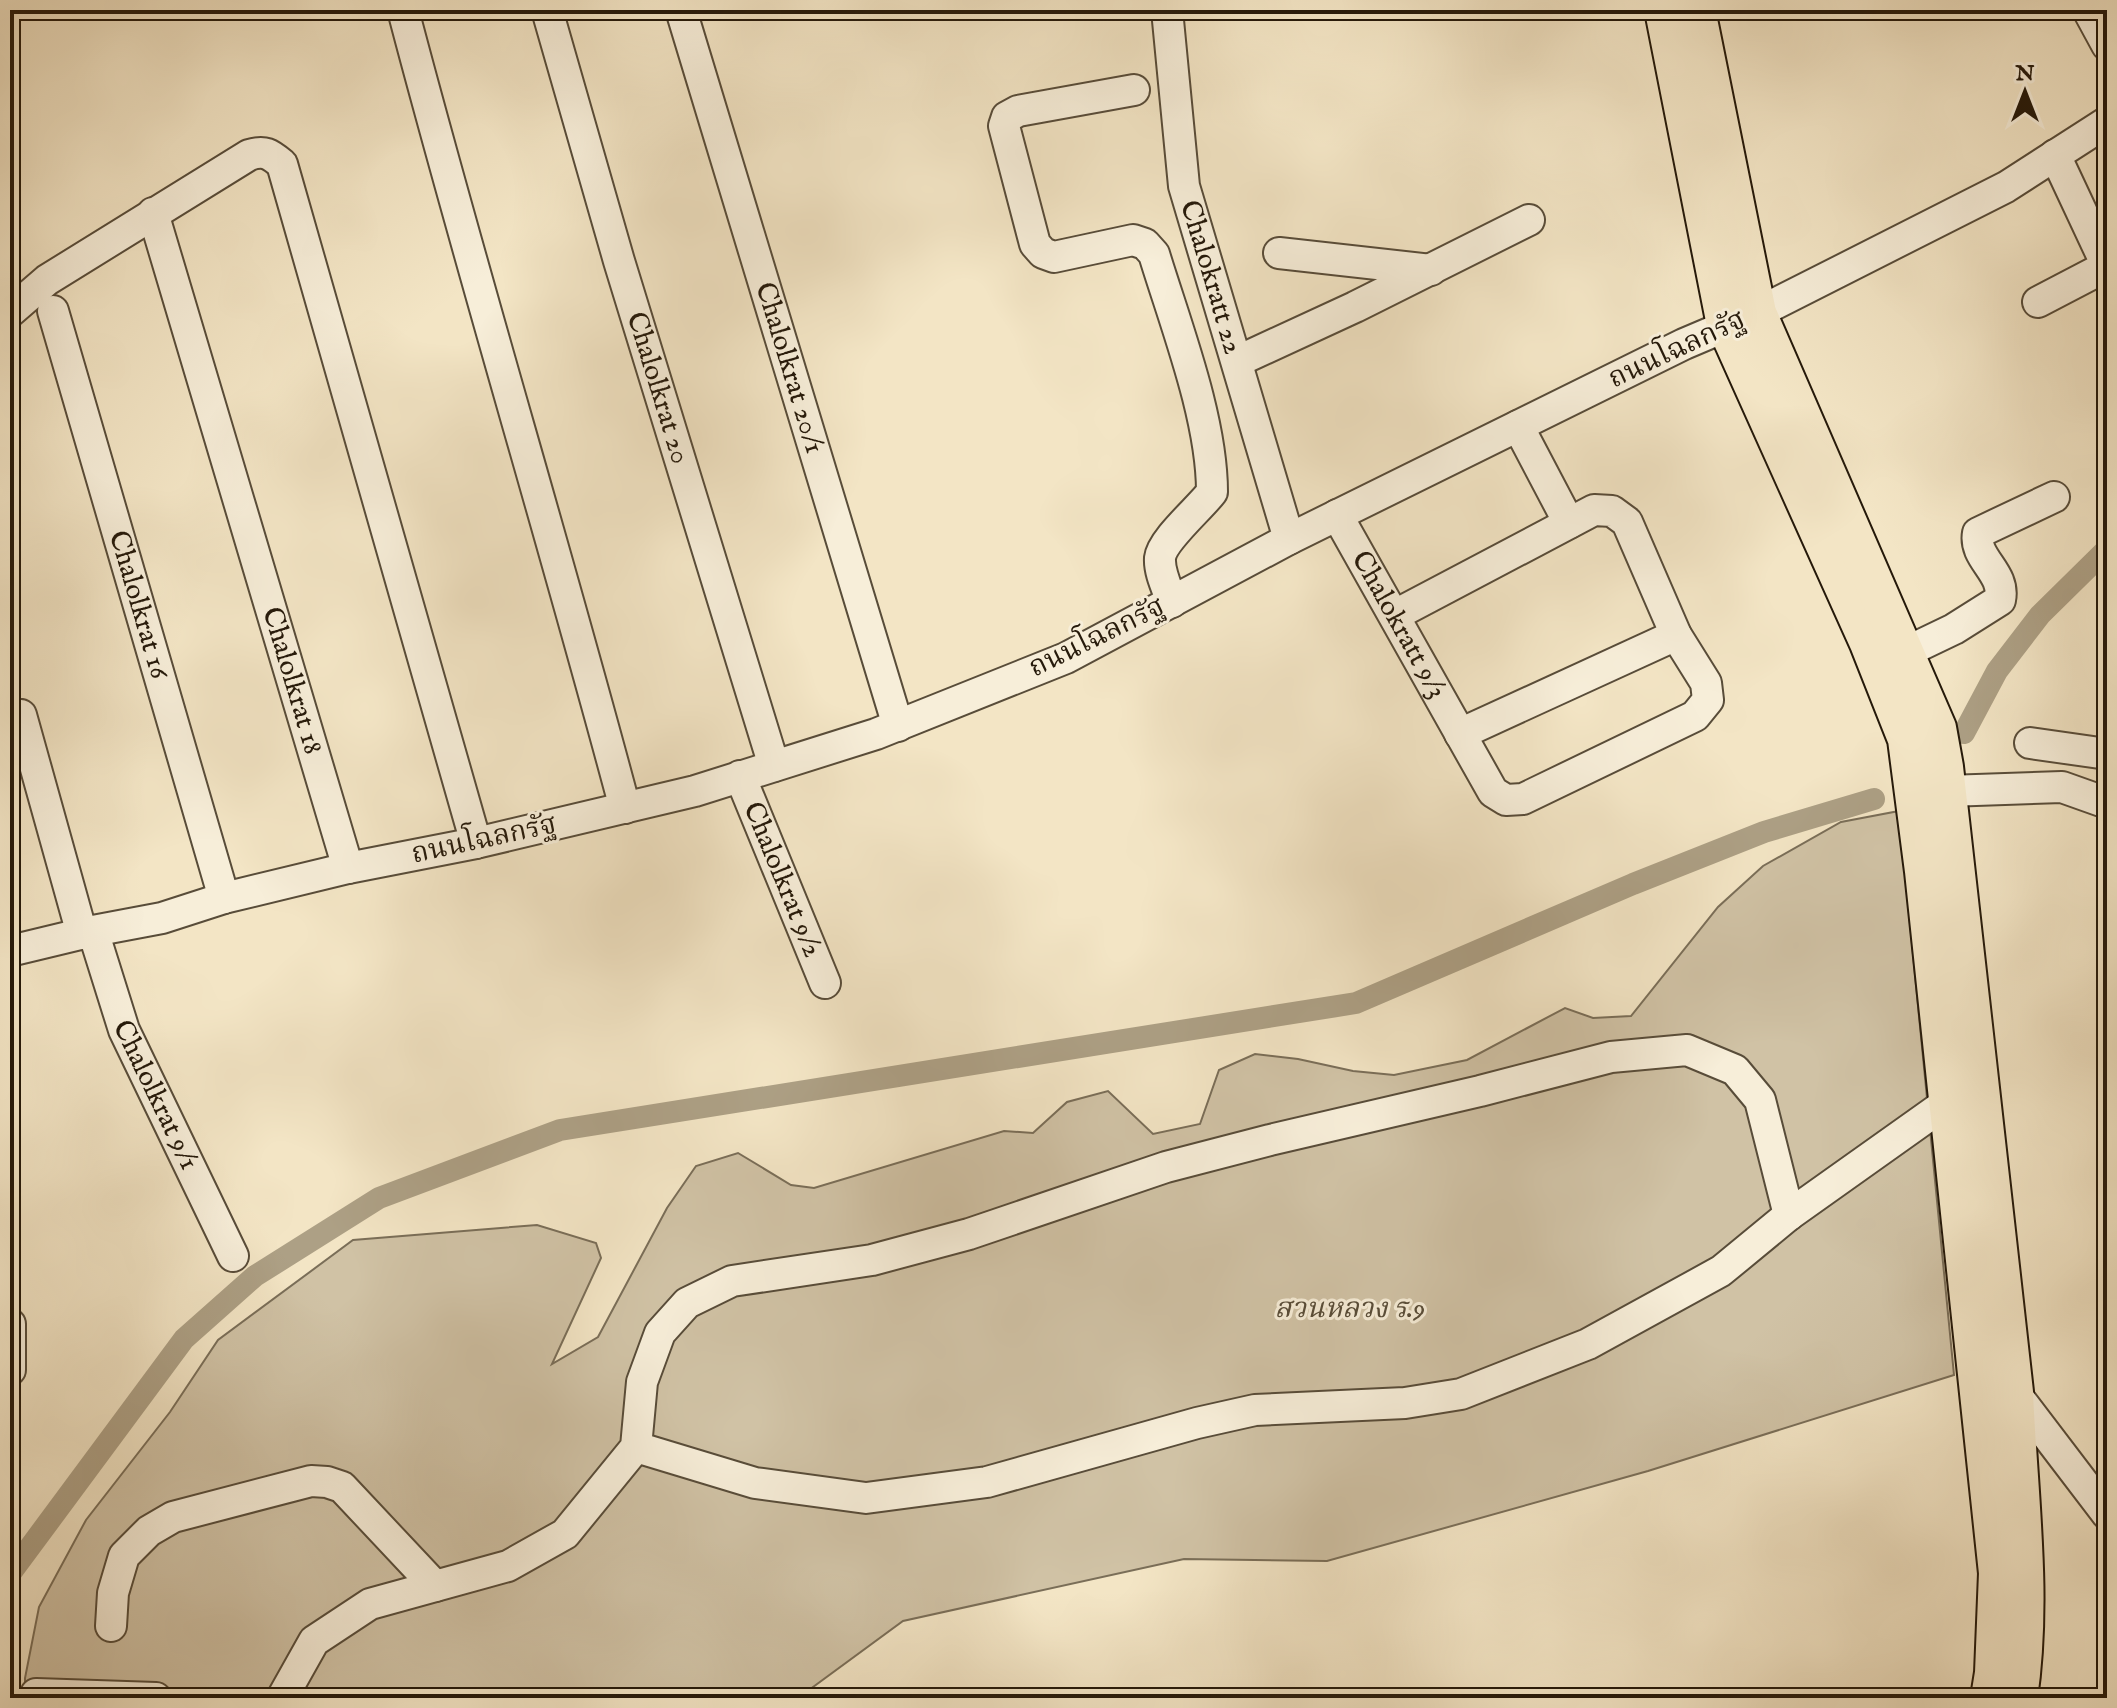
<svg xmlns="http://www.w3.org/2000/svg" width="2117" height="1708" viewBox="0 0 2117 1708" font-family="'IM FELL English','Noto Serif Thai',serif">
<rect width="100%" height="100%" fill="#f3e5c5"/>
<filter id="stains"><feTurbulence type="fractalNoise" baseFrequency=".0025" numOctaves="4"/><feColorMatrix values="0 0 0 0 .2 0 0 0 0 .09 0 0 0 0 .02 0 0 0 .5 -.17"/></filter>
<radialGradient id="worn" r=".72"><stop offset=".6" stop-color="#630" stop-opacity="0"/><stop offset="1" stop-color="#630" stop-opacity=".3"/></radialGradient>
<path fill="#d0c2a5" stroke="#7a6e58" stroke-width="2" d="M1899 811 1954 1375 1648 1471 1327 1561 1184 1559 903 1621 798 1698H25V1678L39 1607 86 1520 170 1412 218 1340 353 1240 537 1225 596 1243 601 1258 552 1364 598 1337 667 1208 696 1166 738 1153 791 1185 814 1188 1004 1131 1033 1133 1067 1102 1108 1091 1153 1134 1200 1124 1219 1070 1255 1054 1298 1059 1353 1071 1394 1075 1467 1060 1565 1008 1593 1018 1631 1016 1718 907 1763 866 1841 822Z"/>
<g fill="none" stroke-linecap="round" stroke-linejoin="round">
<g stroke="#ada085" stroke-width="22">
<path d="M1964 733 1997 671 2040 615 2107 549"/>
<path d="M10 1574 184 1339 255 1276 379 1198 560 1130 1356 1003 1633 884 1764 832 1874 799"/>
</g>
<g stroke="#584c39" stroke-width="34">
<g id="minor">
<path d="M403 10C473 277 554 541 625 808"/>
<path id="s1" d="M547 10 619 261 774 766"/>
<path id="s2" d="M681 10 898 726"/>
<path id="s3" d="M1167 10 1184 186 1289 539"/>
<path d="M2088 10 2107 45"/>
<path d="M1134 90 1018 111 1007 117 1004 126 1035 244 1043 253 1054 257 1133 240 1145 244 1154 254C1176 326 1212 418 1212 492 1200 508 1162 540 1160 558 1159 572 1167 588 1172 602"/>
<path id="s4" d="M153 213 348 868"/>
<path d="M1279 253 1431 270"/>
<path d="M2038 302 2107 266 2055 155"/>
<path id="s5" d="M53 311 224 898"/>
<path d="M10 312 47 280 249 155C265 150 270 154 282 164L476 843"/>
<path d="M1238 361 1355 307 1529 220"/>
<path d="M1518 426 1569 523"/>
<path id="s6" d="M1337 515 1493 792 1506 800 1523 799 1695 716 1708 700 1706 683 1676 635 1627 522 1612 511 1594 510 1395 615"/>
<path d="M1904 653 1954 629 2000 600C2006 572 1973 559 1978 533L2054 497"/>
<path d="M21 715 82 934"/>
<path d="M1460 734 1676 635"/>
<path d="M2030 743 2107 754"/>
<path id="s7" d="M740 776 825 983"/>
<path d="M1947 791 2062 787 2107 803"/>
<path id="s8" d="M93 931 124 1030 233 1256"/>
<path d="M10 951 93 931 162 918 224 898 348 868 476 843 695 791 876 734 1066 658 1289 539 1684 344 1757 313 2006 187 2107 122"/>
<path d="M10 1324V1370"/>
<path d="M2014 1392 2107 1514"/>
<path d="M636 1447 755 1483 866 1498 987 1482 1197 1423 1255 1410 1405 1403 1461 1394 1588 1344 1721 1271 1789 1215 1948 1102"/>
<path d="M111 1626 113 1593 124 1556 149 1531 173 1517 311 1481 327 1482 342 1487 435 1586"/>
<path d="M36 1694 156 1698"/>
<path d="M282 1698 314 1641 370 1604 508 1566 565 1534 636 1447 642 1382 660 1333 687 1303 732 1281 872 1260 969 1234 1166 1167 1270 1140 1480 1091 1611 1057 1687 1050 1735 1070 1760 1100 1789 1215"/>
</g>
</g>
<g stroke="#25190a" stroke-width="42">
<g id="major">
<path d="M1664 10 1726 325 1869 643 1907 739 1924 871 1998 1573 1994 1673 1990 1698"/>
<path d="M1696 10 1757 313 1937 728 1944 767 2014 1392C2018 1494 2033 1596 2018 1698"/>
</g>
</g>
<use href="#minor" stroke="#f7eed9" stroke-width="30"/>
<use href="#major" stroke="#f3e5c5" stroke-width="38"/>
</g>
<g text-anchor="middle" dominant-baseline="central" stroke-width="6" stroke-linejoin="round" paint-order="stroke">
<g font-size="28" fill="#25190a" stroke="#f7eed9">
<text stroke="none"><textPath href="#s3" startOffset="272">Chalokratt 22</textPath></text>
<text transform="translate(1677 350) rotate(-25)">ถนนโฉลกรัฐ</text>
<text stroke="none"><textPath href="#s2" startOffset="374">Chalolkrat 20/1</textPath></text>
<text stroke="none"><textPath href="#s1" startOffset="394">Chalolkrat 20</textPath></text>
<text stroke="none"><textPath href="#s5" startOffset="306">Chalolkrat 16</textPath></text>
<text stroke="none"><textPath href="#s6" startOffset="126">Chalokratt 9/3</textPath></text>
<text transform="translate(1097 638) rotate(-26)">ถนนโฉลกรัฐ</text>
<text stroke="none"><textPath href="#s4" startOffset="488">Chalolkrat 18</textPath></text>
<text transform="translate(484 840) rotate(-12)">ถนนโฉลกรัฐ</text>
<text stroke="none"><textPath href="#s7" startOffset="112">Chalolkrat 9/2</textPath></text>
<text stroke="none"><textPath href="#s8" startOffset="176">Chalolkrat 9/1</textPath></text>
</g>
<g font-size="28" font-style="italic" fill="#584c38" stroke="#f7eed9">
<text x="1350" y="1309">สวนหลวง ร.9</text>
</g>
</g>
<rect width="2117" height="1708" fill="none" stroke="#f3e5c5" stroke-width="40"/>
<rect x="12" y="12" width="2093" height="1684" fill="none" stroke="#25190a" stroke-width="4"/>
<rect x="20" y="20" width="2077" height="1668" fill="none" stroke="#25190a" stroke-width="2"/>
<g transform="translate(2025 92)" stroke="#f7eed9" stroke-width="6" paint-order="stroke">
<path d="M0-6L14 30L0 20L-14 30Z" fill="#25190a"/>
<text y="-12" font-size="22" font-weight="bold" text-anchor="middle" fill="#25190a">N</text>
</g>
<rect width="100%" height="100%" filter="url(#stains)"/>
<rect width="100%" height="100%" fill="url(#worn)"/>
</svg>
